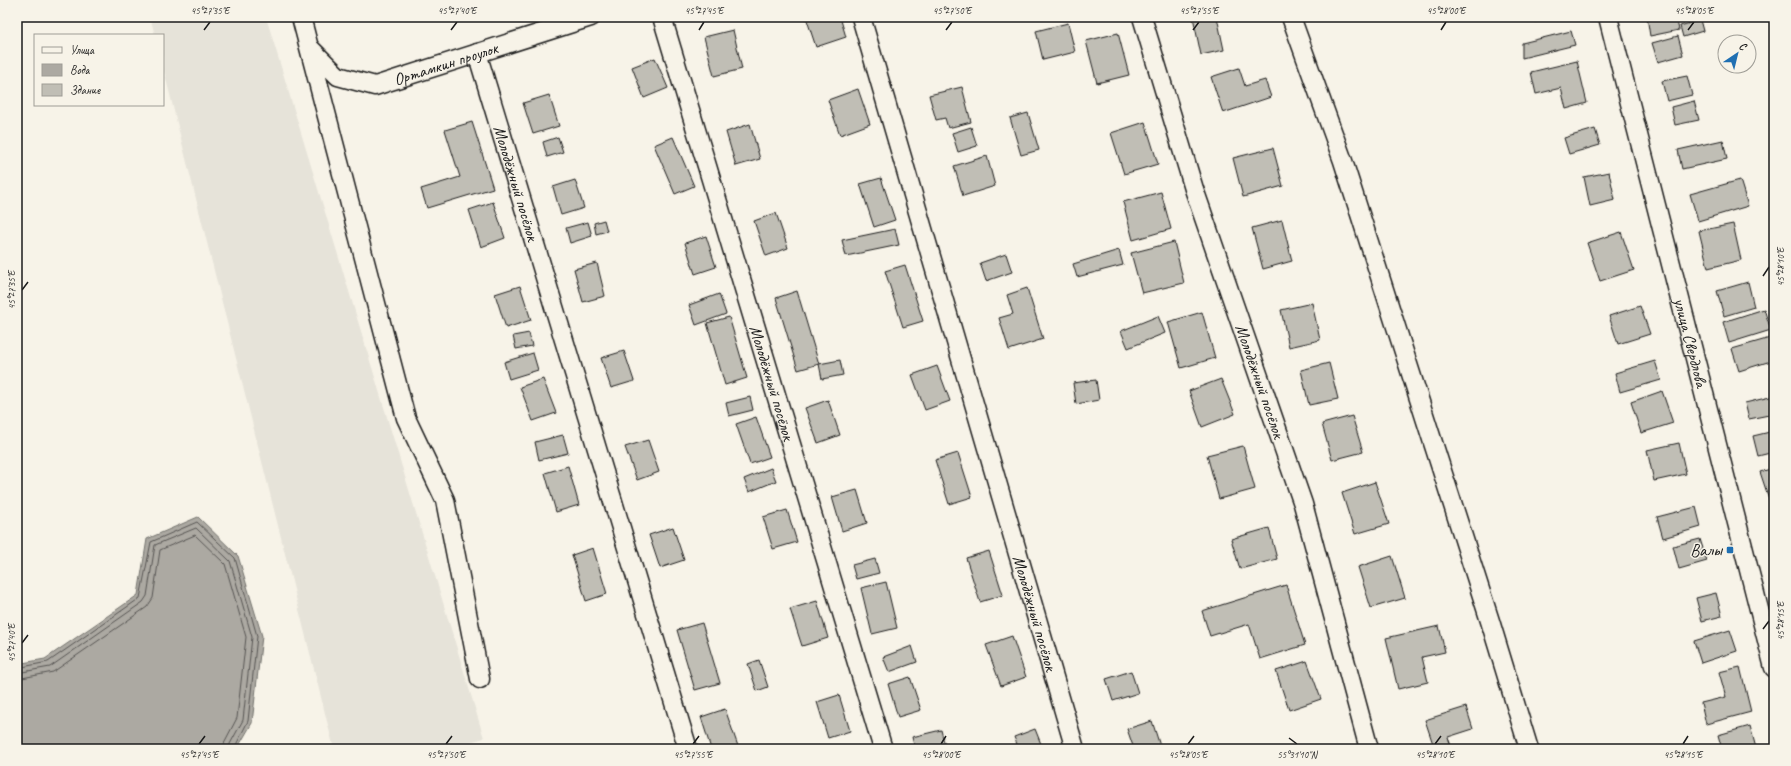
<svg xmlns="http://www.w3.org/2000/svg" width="1791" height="766" viewBox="0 0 1791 766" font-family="Caveat,sans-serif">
<rect width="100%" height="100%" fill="#f7f3e8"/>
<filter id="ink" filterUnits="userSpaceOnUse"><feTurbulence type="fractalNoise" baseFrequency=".025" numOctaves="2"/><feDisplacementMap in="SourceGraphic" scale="8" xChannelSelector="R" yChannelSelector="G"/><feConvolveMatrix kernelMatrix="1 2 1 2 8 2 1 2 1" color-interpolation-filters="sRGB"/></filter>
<g filter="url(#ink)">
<path fill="#e6e3d9" d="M150 17H266L484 738 445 749H334L163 67V35H155Z"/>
<path fill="#aca9a2" stroke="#72716c" d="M198 517 238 556 262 636 252 723 237 749H17V664L45 659 138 595 147 539Z"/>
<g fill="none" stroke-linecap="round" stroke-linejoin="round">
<g stroke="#565452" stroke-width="1">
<path d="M17 668 48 662 140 598 151 542 197 522 235 558 257 636 248 721 234 749"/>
<path d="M17 673 50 667 143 602 147 596 155 545 196 528 230 561 252 637 243 720 230 744 229 749"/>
<path d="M17 679 53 672 147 607 153 598 160 550 195 535 225 564 246 637 237 718 225 741 223 749"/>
</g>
</g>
<g fill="#c0beb5" stroke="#1c1c1c">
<path d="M806 17H840L846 37 816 47Z"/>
<path d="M1193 17H1217L1224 50 1201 55Z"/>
<path d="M1534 17H1553L1535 22Z"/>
<path d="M1647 17H1676L1679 30 1650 36Z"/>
<path d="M1700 20 1703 31 1683 37 1680 26Z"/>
<path d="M1068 23 1075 52 1043 60 1036 31Z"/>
<path d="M733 30 742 69 714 76 704 37Z"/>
<path d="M1571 31 1575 45 1522 58V43Z"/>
<path d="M1118 33 1129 75 1097 83 1086 41Z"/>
<path d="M1678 36 1683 55 1658 62 1652 43Z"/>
<path d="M655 58 668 88 644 98 632 67Z"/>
<path d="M1577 61 1587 103 1566 109 1561 88 1536 94 1531 72Z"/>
<path d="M1239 68 1245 86 1265 80 1271 97 1223 113 1211 77Z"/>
<path d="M1687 76 1692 95 1667 101 1662 81Z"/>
<path d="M962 87 971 122 948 128 945 118 936 120 929 95Z"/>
<path d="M858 89 870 124 840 135 828 100Z"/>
<path d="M549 95 559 126 533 134 523 103Z"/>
<path d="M1694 101 1699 120 1675 125 1671 107Z"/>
<path d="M1028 113 1039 150 1021 155 1010 118Z"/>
<path d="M472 122 493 188 427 208 421 189 460 177 445 130Z"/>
<path d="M1145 122 1158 164 1124 174 1111 133Z"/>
<path d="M750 124 760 159 736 166 726 132Z"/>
<path d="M971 127 977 146 958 152 952 133Z"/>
<path d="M1595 129 1600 145 1569 154 1564 138Z"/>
<path d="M558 137 563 152 547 157 543 142Z"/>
<path d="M673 137 694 186 675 194 654 145Z"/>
<path d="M1723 140 1727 159 1682 169 1678 150Z"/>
<path d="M1273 148 1283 186 1243 197 1233 158Z"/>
<path d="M987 156 995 186 963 196 954 166Z"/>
<path d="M1609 172 1615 200 1590 206 1584 177Z"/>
<path d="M881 178 895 220 874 227 860 184Z"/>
<path d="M575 180 584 208 561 215 553 187Z"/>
<path d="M1740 180 1748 206 1698 221 1690 194Z"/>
<path d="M1161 192 1171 229 1133 240 1123 202Z"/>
<path d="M493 202 505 238 481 247 469 210Z"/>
<path d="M776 213 788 248 766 256 754 221Z"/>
<path d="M604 220 607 231 596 234 594 223Z"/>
<path d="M1282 220 1292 261 1263 269 1252 228Z"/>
<path d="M588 222 592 236 570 243 566 228Z"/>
<path d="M1733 224 1741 260 1708 268 1699 231Z"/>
<path d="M895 229 899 245 846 256 842 240Z"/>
<path d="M1621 232 1634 270 1600 281 1587 243Z"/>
<path d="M706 236 716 267 695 274 685 243Z"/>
<path d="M1174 242 1184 283 1142 293 1131 253Z"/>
<path d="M1119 250 1123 265 1077 277 1073 264Z"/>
<path d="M1006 254 1012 272 986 281 980 263Z"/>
<path d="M597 263 605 296 583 302 574 269Z"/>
<path d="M905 265 923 321 903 327 885 271Z"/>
<path d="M1748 282 1754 307 1724 316 1717 291Z"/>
<path d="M520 286 531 320 506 328 495 294Z"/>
<path d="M1027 288 1043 339 1009 350 999 318 1013 314 1007 295Z"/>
<path d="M797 291 819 364 798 370 776 298Z"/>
<path d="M719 294 726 314 696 325 689 305Z"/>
<path d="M1312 303 1320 340 1289 347 1281 310Z"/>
<path d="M1640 306 1650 334 1618 344 1609 316Z"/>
<path d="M1764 309 1771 330 1729 343 1723 322Z"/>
<path d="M1202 312 1215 358 1181 368 1168 322Z"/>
<path d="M1158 316 1165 333 1128 348 1121 331Z"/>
<path d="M729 317 747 378 725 385 707 323Z"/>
<path d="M529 333 532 346 516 349 513 336Z"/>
<path d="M1770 338 1774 352V360L1739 371 1732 349Z"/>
<path d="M624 351 634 381 611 388 601 358Z"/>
<path d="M533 353 538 370 509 379 504 362Z"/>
<path d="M840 360 843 375 822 379 819 364Z"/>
<path d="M1655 361 1661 380 1620 392 1615 373Z"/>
<path d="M1329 363 1338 399 1309 405 1301 370Z"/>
<path d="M937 366 950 401 925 410 912 375Z"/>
<path d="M543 379 556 413 533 421 520 387Z"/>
<path d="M1221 379 1235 414 1202 427 1189 391Z"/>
<path d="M1096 380 1099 400 1076 404 1073 383Z"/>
<path d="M1662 391 1673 423 1641 433 1631 402Z"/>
<path d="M1774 396V414L1749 419 1745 403Z"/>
<path d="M750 397 753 410 729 416 726 403Z"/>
<path d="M828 400 840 435 818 443 805 408Z"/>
<path d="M1352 416 1363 452 1332 460 1322 424Z"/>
<path d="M756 417 770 457 750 464 736 424Z"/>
<path d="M1774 431V452L1758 456 1753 436Z"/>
<path d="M563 435 568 453 539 460 535 442Z"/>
<path d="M648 440 659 472 637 480 625 447Z"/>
<path d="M1679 443 1686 474 1654 481 1647 450Z"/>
<path d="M1243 446 1255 489 1219 499 1207 455Z"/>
<path d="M958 453 972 497 949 504 935 460Z"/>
<path d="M568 466 579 505 556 512 545 473Z"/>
<path d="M771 468 776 481 749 492 744 479Z"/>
<path d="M1774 468V501L1770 502 1760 472Z"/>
<path d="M1375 482 1389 524 1355 534 1342 493Z"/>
<path d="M857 490 867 523 842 531 832 497Z"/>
<path d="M1696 507 1701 527 1663 538 1657 517Z"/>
<path d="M787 510 797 542 773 549 763 517Z"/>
<path d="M673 527 684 560 660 568 649 535Z"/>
<path d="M1269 528 1277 559 1240 569 1231 539Z"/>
<path d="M1700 539 1707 561 1679 569 1673 546Z"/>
<path d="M593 548 607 594 586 601 572 555Z"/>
<path d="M989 551 1003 595 980 602 966 558Z"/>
<path d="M1392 556 1405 598 1371 608 1358 567Z"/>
<path d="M875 559 879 573 856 579 852 565Z"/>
<path d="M886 582 897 628 872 634 861 588Z"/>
<path d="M1286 585 1305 645 1260 659 1249 624 1210 636 1202 611Z"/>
<path d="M1716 593 1722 616 1702 621 1696 598Z"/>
<path d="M817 601 828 638 802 646 790 609Z"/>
<path d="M702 623 720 683 695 690 677 630Z"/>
<path d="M1439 626 1445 652 1422 657 1428 682 1398 689 1386 638Z"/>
<path d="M1730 630 1737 651 1701 663 1694 641Z"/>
<path d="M1012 636 1026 677 1001 686 986 645Z"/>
<path d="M912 646 917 662 889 672 883 657Z"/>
<path d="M759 660 768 687 757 691 748 664Z"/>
<path d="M1307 661 1321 699 1289 710 1276 671Z"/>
<path d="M1740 667 1751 712 1706 724 1701 703 1726 697 1719 672Z"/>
<path d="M1131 671 1138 693 1113 701 1106 679Z"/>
<path d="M910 677 921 710 898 717 888 684Z"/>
<path d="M839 695 850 731 828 738 817 702Z"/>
<path d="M1466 707 1473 729 1448 737 1452 749H1429L1434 747 1425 720Z"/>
<path d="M725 709 739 749H711L701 717Z"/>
<path d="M1152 721 1161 749H1134L1127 729Z"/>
<path d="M1750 726 1756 748 1722 749 1718 735Z"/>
<path d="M1035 729 1043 749H1019L1014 737Z"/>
<path d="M941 730 945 746 934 749H915L912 737Z"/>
</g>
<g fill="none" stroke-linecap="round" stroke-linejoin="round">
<g stroke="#1c1c1c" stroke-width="21">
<g id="minor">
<path d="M301 17 406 418 445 500 480 679"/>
<path id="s1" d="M662 17 883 749"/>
<path id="s2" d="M861 17 1075 749"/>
<path id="s3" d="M1142 17 1194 189 1303 504 1369 749"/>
<path d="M1291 17 1343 161 1490 621 1529 749"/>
<path id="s4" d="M1608 17 1774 668"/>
<path id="s5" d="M310 48 338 76 375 86 591 17"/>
<path id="s6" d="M477 53 688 749"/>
</g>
</g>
<use href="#minor" stroke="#f7f3e8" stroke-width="18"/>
</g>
</g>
<path fill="none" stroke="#1c1c1c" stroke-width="1.5" d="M204 30 210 22M451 30 457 22M699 30 704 22M946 30 952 22M1193 30 1199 22M1441 30 1446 22M1688 30 1694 22M1763 276 1769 267M22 290 28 282M1763 629 1769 621M22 643 28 635M1289 738 1297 744M199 744 205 736M446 744 452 736M693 744 699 736M941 744 946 736M1188 744 1194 736M1435 744 1441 736M1683 744 1688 736"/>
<rect fill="#1f6fb2" stroke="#f7f3e8" stroke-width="1.5" x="1726" y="546" width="8" height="8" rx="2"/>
<g text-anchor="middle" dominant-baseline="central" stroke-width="3" stroke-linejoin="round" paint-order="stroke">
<g font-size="17" fill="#1c1c1c" stroke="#f7f3e8">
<text stroke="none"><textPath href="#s5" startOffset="152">Ортамкин проулок</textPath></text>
<text stroke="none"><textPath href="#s6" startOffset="136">Молодёжный посёлок</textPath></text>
<text stroke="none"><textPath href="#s4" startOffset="336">улица Свердлова</textPath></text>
<text stroke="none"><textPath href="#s3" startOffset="383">Молодёжный посёлок</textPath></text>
<text stroke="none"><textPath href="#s1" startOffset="382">Молодёжный посёлок</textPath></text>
<text stroke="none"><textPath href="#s2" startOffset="621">Молодёжный посёлок</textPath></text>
</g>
<g font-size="17" fill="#1c1c1c" stroke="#f7f3e8" text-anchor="end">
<text x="1722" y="550">Валы</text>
</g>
</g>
<rect width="1791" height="766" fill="none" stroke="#f7f3e8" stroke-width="44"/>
<rect x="34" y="34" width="130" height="72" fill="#f7f3e8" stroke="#9f9d96"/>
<rect x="42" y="47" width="20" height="6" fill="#f7f3e8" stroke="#9f9d96"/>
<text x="70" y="54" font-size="12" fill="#1c1c1c">Улица</text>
<rect x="42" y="64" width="20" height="12" fill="#aca9a2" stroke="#9f9d96"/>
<text x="70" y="74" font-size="12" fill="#1c1c1c">Вода</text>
<rect x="42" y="84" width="20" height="12" fill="#c0beb5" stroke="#9f9d96"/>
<text x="70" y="94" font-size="12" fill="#1c1c1c">Здание</text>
<g transform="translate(1737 54) rotate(35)"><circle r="19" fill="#f7f3e8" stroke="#9f9d96"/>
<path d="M0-3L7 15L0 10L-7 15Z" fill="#1f6fb2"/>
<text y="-6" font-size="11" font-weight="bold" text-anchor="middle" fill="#1c1c1c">С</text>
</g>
<rect x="22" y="22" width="1747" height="722" fill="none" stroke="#1c1c1c" stroke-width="1.5"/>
<g font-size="10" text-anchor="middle" fill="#1c1c1c">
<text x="210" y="14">45°27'35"E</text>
<text x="457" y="14">45°27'40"E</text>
<text x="704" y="14">45°27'45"E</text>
<text x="952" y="14">45°27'50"E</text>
<text x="1199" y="14">45°27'55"E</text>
<text x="1446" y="14">45°28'00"E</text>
<text x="1694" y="14">45°28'05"E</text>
<text transform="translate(1780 267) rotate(-90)" y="4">45°28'10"E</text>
<text transform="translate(11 290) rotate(-90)" y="4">45°27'35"E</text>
<text transform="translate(1780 621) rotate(-90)" y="4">45°28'15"E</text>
<text transform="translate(11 643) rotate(-90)" y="4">45°27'40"E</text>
<text x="199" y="758">45°27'45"E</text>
<text x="446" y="758">45°27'50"E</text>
<text x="693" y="758">45°27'55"E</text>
<text x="941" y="758">45°28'00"E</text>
<text x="1188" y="758">45°28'05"E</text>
<text x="1297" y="758">55°31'10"N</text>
<text x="1435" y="758">45°28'10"E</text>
<text x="1683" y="758">45°28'15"E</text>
</g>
</svg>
